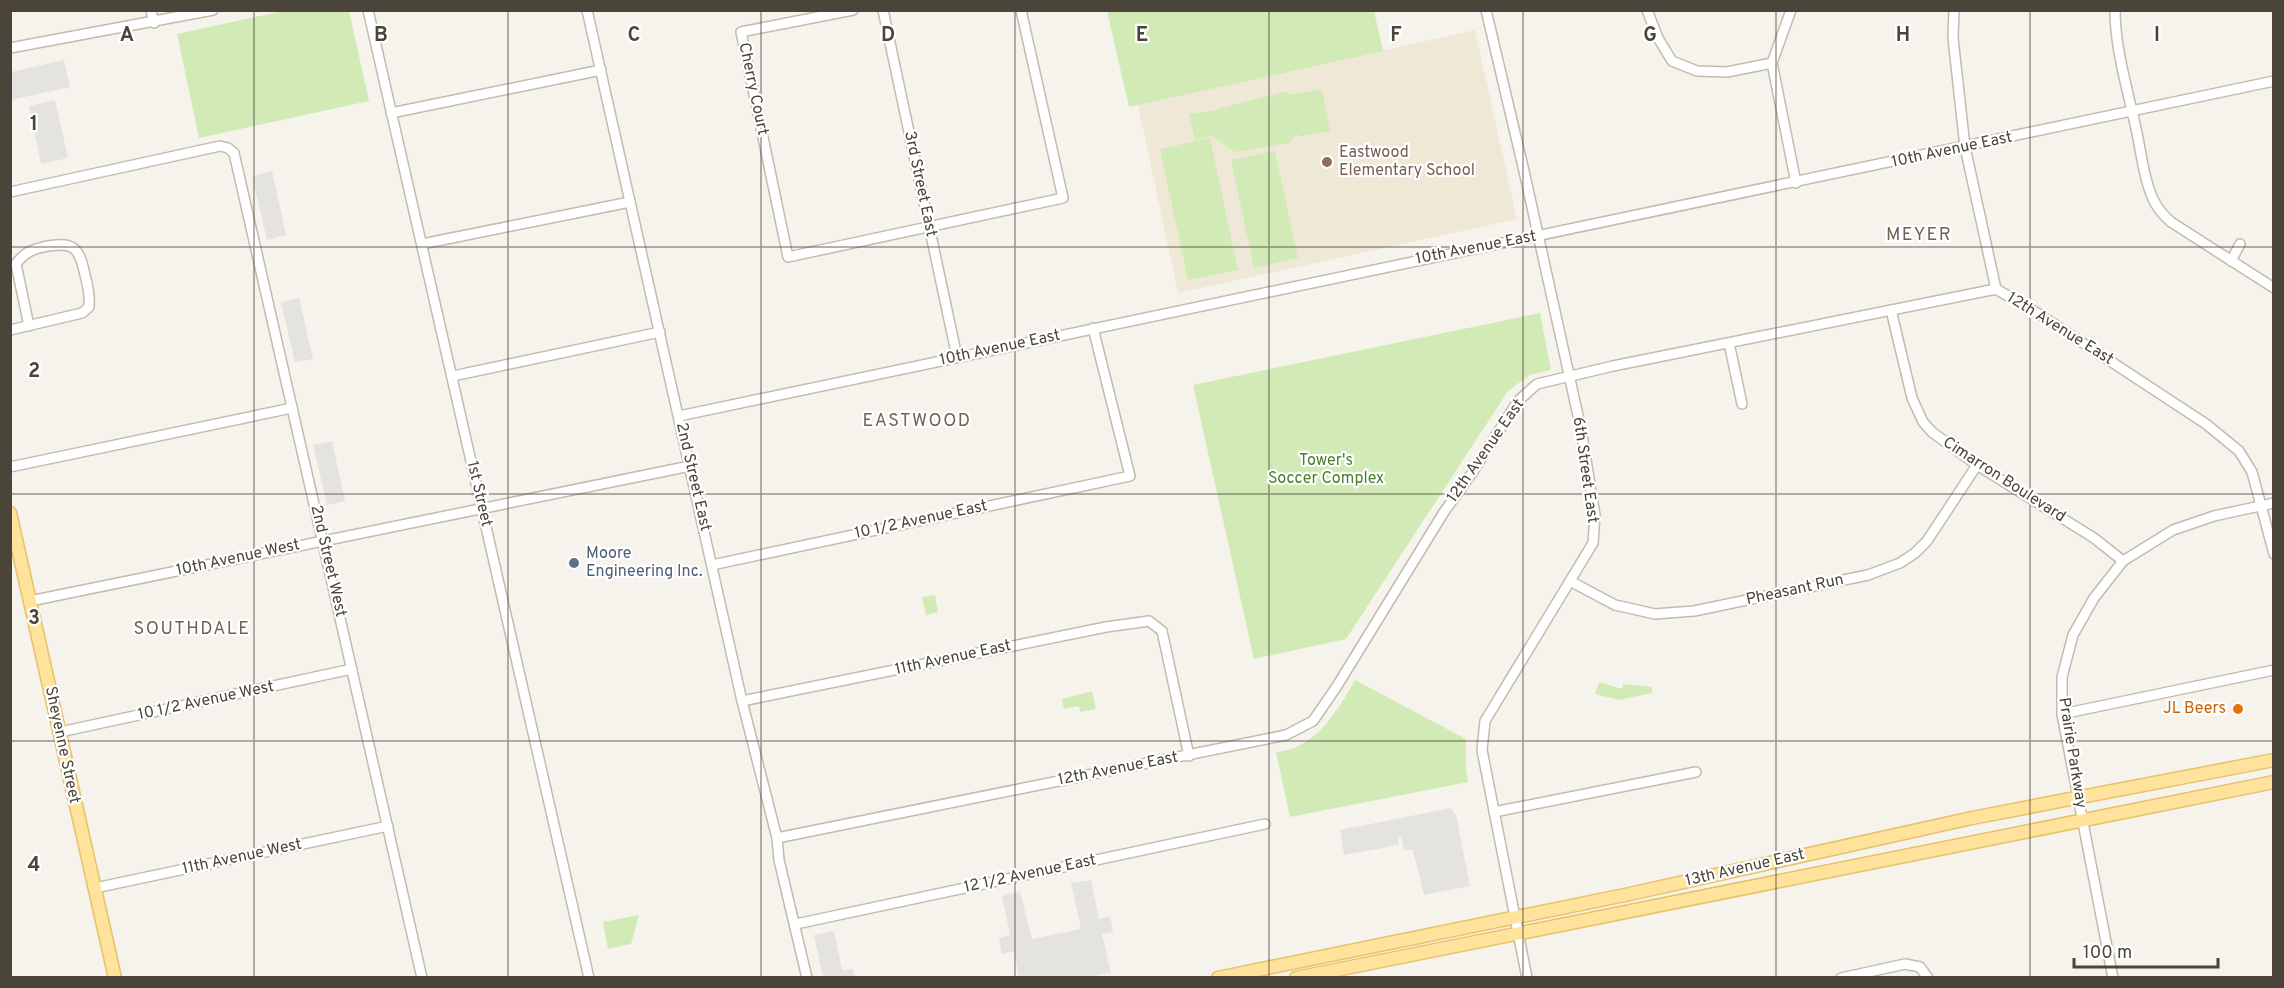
<svg xmlns="http://www.w3.org/2000/svg" width="2284" height="988" viewBox="0 0 2284 988" font-family="Overpass,sans-serif">
<rect width="100%" height="100%" fill="#f6f3ec"/>
<path fill="#efe8d6" d="M1475 30 1517 219 1178 293 1138 105Z"/>
<g fill="#d2eab5">
<path d="M283 11H349L369 101 199 138 177 34Z"/>
<path d="M1107 11H1374L1383 51 1129 107Z"/>
<path d="M1322 89 1330 131 1298 137 1297 133 1290 143 1235 152 1212 136 1195 140 1189 114 1211 111 1279 93 1288 92 1290 95Z"/>
<path d="M1210 138 1238 270 1188 280 1160 149Z"/>
<path d="M1275 151 1298 258 1254 268 1231 160Z"/>
<path d="M1540 313 1551 370 1530 375 1508 391 1346 639 1254 659 1193 385Z"/>
<path d="M935 595 938 612 926 615 922 597Z"/>
<path d="M1355 680 1466 739V769L1468 782 1290 817 1276 752C1316 749 1337 711 1355 680Z"/>
<path d="M1599 682 1622 689 1623 684 1652 687V693L1619 700 1595 694Z"/>
<path d="M1092 691 1096 709 1080 712 1079 706 1064 709 1062 699Z"/>
<path d="M639 915 631 944 608 949 603 922Z"/>
</g>
<g fill="#e5e3e0">
<path d="M64 60 70 87 11 100V72Z"/>
<path d="M55 100 68 158 41 164 29 106Z"/>
<path d="M272 171 286 235 267 240 252 176Z"/>
<path d="M299 298 313 359 295 362 281 302Z"/>
<path d="M332 441 345 501 327 505 313 445Z"/>
<path d="M1451 808 1456 815 1470 886 1424 895 1413 850H1404L1401 837H1398L1399 845 1344 855 1340 830Z"/>
<path d="M1091 880 1099 919 1110 916 1113 932 1102 934 1111 973 1088 977H1019L1014 951 1002 954 999 938 1010 935 1002 896 1020 892 1032 939 1081 929 1071 883Z"/>
<path d="M834 931 842 970 853 969 855 977H823L814 935Z"/>
</g>
<g fill="none" stroke-linecap="round" stroke-linejoin="round">
<g stroke="#c2bbae" stroke-width="12">
<g id="minor">
<path d="M151 10 154 23"/>
<path d="M368 10 589 978"/>
<path d="M587 10 742 701 777 838 779 860 807 978"/>
<path d="M853 10 741 32 788 257 1063 198 1021 10"/>
<path d="M883 10 957 357"/>
<path d="M1486 10 1524 171 1581 429 1595 515 1593 543 1485 721 1482 750 1527 978"/>
<path d="M1647 10 1658 38 1672 61 1697 71 1727 72 1772 63"/>
<path d="M1791 10 1772 63 1796 183"/>
<path d="M1954 10 1953 38 1965 147 1996 289"/>
<path d="M2115 10C2115 48 2127 87 2135 124 2141 149 2143 178 2154 201 2158 209 2164 216 2171 222L2274 288"/>
<path d="M10 48 213 10"/>
<path d="M391 113 601 70"/>
<path d="M10 192 220 146 228 148 234 153 422 978"/>
<path d="M422 244 630 202"/>
<path d="M2231 261 2240 244"/>
<path d="M1891 310 1912 398 1923 422 1932 432 1977 465 2094 538 2123 561"/>
<path d="M10 330 82 313 89 307C90 296 88 286 85 275 79 246 73 241 43 247 31 250 24 253 16 264L29 326"/>
<path d="M1729 343 1742 404"/>
<path d="M453 376 660 332"/>
<path d="M679 416 2274 81"/>
<path d="M10 467 292 408"/>
<path d="M712 565 1130 476 1093 328"/>
<path d="M1570 581 1615 605 1655 614 1694 611 1868 575 1900 563 1915 553 1927 541 1977 465"/>
<path d="M30 601 690 466"/>
<path d="M742 701 1106 627 1149 621 1162 631 1189 756"/>
<path d="M2062 714 2274 670"/>
<path d="M60 732 352 669"/>
<path d="M1494 812 1696 772"/>
<path d="M777 838 1286 735 1313 721 1337 686 1444 512 1472 473 1518 401 1537 384 1613 366 1996 289 2034 311 2206 424 2239 451 2252 472 2274 554"/>
<path d="M95 888 388 826"/>
<path d="M796 924 1265 824"/>
<path d="M1841 978 1905 964 1920 967 1928 978"/>
<path d="M2113 978 2062 714V677L2073 635 2094 598 2123 561 2173 530 2214 516 2274 503"/>
</g>
</g>
<g stroke="#e6c16a" stroke-width="15">
<g id="major">
<path d="M10 513 115 978"/>
<path d="M1218 978 1625 895 1972 818 2274 760"/>
<path d="M1296 978 2274 782"/>
</g>
</g>
<use href="#minor" stroke="#fff" stroke-width="9"/>
<use href="#major" stroke="#ffe39c" stroke-width="12"/>
</g>
<path fill="none" stroke="#4b4439" stroke-width="1.5" stroke-opacity="0.55" d="M254 10V978M508 10V978M761 10V978M1015 10V978M1269 10V978M1523 10V978M1776 10V978M2030 10V978M10 247H2274M10 494H2274M10 741H2274"/>
<circle fill="#8d6e63" stroke="#fff" stroke-width="2" cx="1327" cy="162" r="6"/>
<circle fill="#5c6f8a" stroke="#fff" stroke-width="2" cx="574" cy="563" r="6"/>
<circle fill="#e8710a" stroke="#fff" stroke-width="2" cx="2238" cy="709" r="6"/>
<g text-anchor="middle" dominant-baseline="central" stroke-width="4.5" stroke-linejoin="round" paint-order="stroke">
<g font-size="16" fill="#4b4439" stroke="#fff">
<text transform="translate(753 89) rotate(78)">Cherry Court</text>
<text transform="translate(1952 150) rotate(-12)">10th Avenue East</text>
<text transform="translate(920 184) rotate(78)">3rd Street East</text>
<text transform="translate(1476 248) rotate(-11)">10th Avenue East</text>
<text transform="translate(2060 329) rotate(32)">12th Avenue East</text>
<text transform="translate(1000 348) rotate(-12)">10th Avenue East</text>
<text transform="translate(1486 451) rotate(-55)">12th Avenue East</text>
<text transform="translate(1585 470) rotate(82)">6th Street East</text>
<text transform="translate(693 477) rotate(77)">2nd Street East</text>
<text transform="translate(2004 480) rotate(33)">Cimarron Boulevard</text>
<text transform="translate(479 494) rotate(77)">1st Street</text>
<text transform="translate(921 520) rotate(-12)">10 1/2 Avenue East</text>
<text transform="translate(238 558) rotate(-12)">10th Avenue West</text>
<text transform="translate(328 561) rotate(77)">2nd Street West</text>
<text transform="translate(1795 590) rotate(-12)">Pheasant Run</text>
<text transform="translate(953 658) rotate(-12)">11th Avenue East</text>
<text transform="translate(206 701) rotate(-12)">10 1/2 Avenue West</text>
<text transform="translate(62 745) rotate(78)">Sheyenne Street</text>
<text transform="translate(2072 753) rotate(81)">Prairie Parkway</text>
<text transform="translate(1118 769) rotate(-11)">12th Avenue East</text>
<text transform="translate(242 857) rotate(-12)">11th Avenue West</text>
<text transform="translate(1745 868) rotate(-13)">13th Avenue East</text>
<text transform="translate(1030 874) rotate(-12)">12 1/2 Avenue East</text>
</g>
<g font-size="16" fill="#785e54" stroke="#fff" text-anchor="start">
<text x="1339" y="153">Eastwood<tspan x="1339" dy="18">Elementary School</tspan></text>
</g>
<g font-size="16" fill="#4a7f2a" stroke="#fff">
<text x="1326" y="461">Tower's<tspan x="1326" dy="18">Soccer Complex</tspan></text>
</g>
<g font-size="16" fill="#4e5e75" stroke="#fff" text-anchor="start">
<text x="586" y="554">Moore<tspan x="586" dy="18">Engineering Inc.</tspan></text>
</g>
<g font-size="16" fill="#c56008" stroke="#fff" text-anchor="end">
<text x="2226" y="709">JL Beers</text>
</g>
<g font-size="18" letter-spacing="1.5" fill="#6e6250" stroke="#fff">
<text x="1919" y="235">MEYER</text>
<text x="917" y="421">EASTWOOD</text>
<text x="192" y="629">SOUTHDALE</text>
</g>
</g>
<g font-size="20" text-anchor="middle" font-weight="bold" fill="#4b4439" stroke="#fff" stroke-width="4.5" stroke-linejoin="round" paint-order="stroke">
<text x="127" y="41">A</text>
<text x="381" y="41">B</text>
<text x="634" y="41">C</text>
<text x="888" y="41">D</text>
<text x="1142" y="41">E</text>
<text x="1396" y="41">F</text>
<text x="1650" y="41">G</text>
<text x="1903" y="41">H</text>
<text x="2157" y="41">I</text>
<text x="34" y="130">1</text>
<text x="34" y="377">2</text>
<text x="34" y="624">3</text>
<text x="34" y="871">4</text>
</g>
<rect width="2284" height="988" fill="none" stroke="#4b4439" stroke-width="24"/>
<path d="M2074 958v9h144v-9" fill="none" stroke="#4b4439" stroke-width="3"/>
<text x="2083" y="958" font-size="18" fill="#4b4439" stroke="#ffffff" stroke-width="4.5" paint-order="stroke">100 m</text>
</svg>
